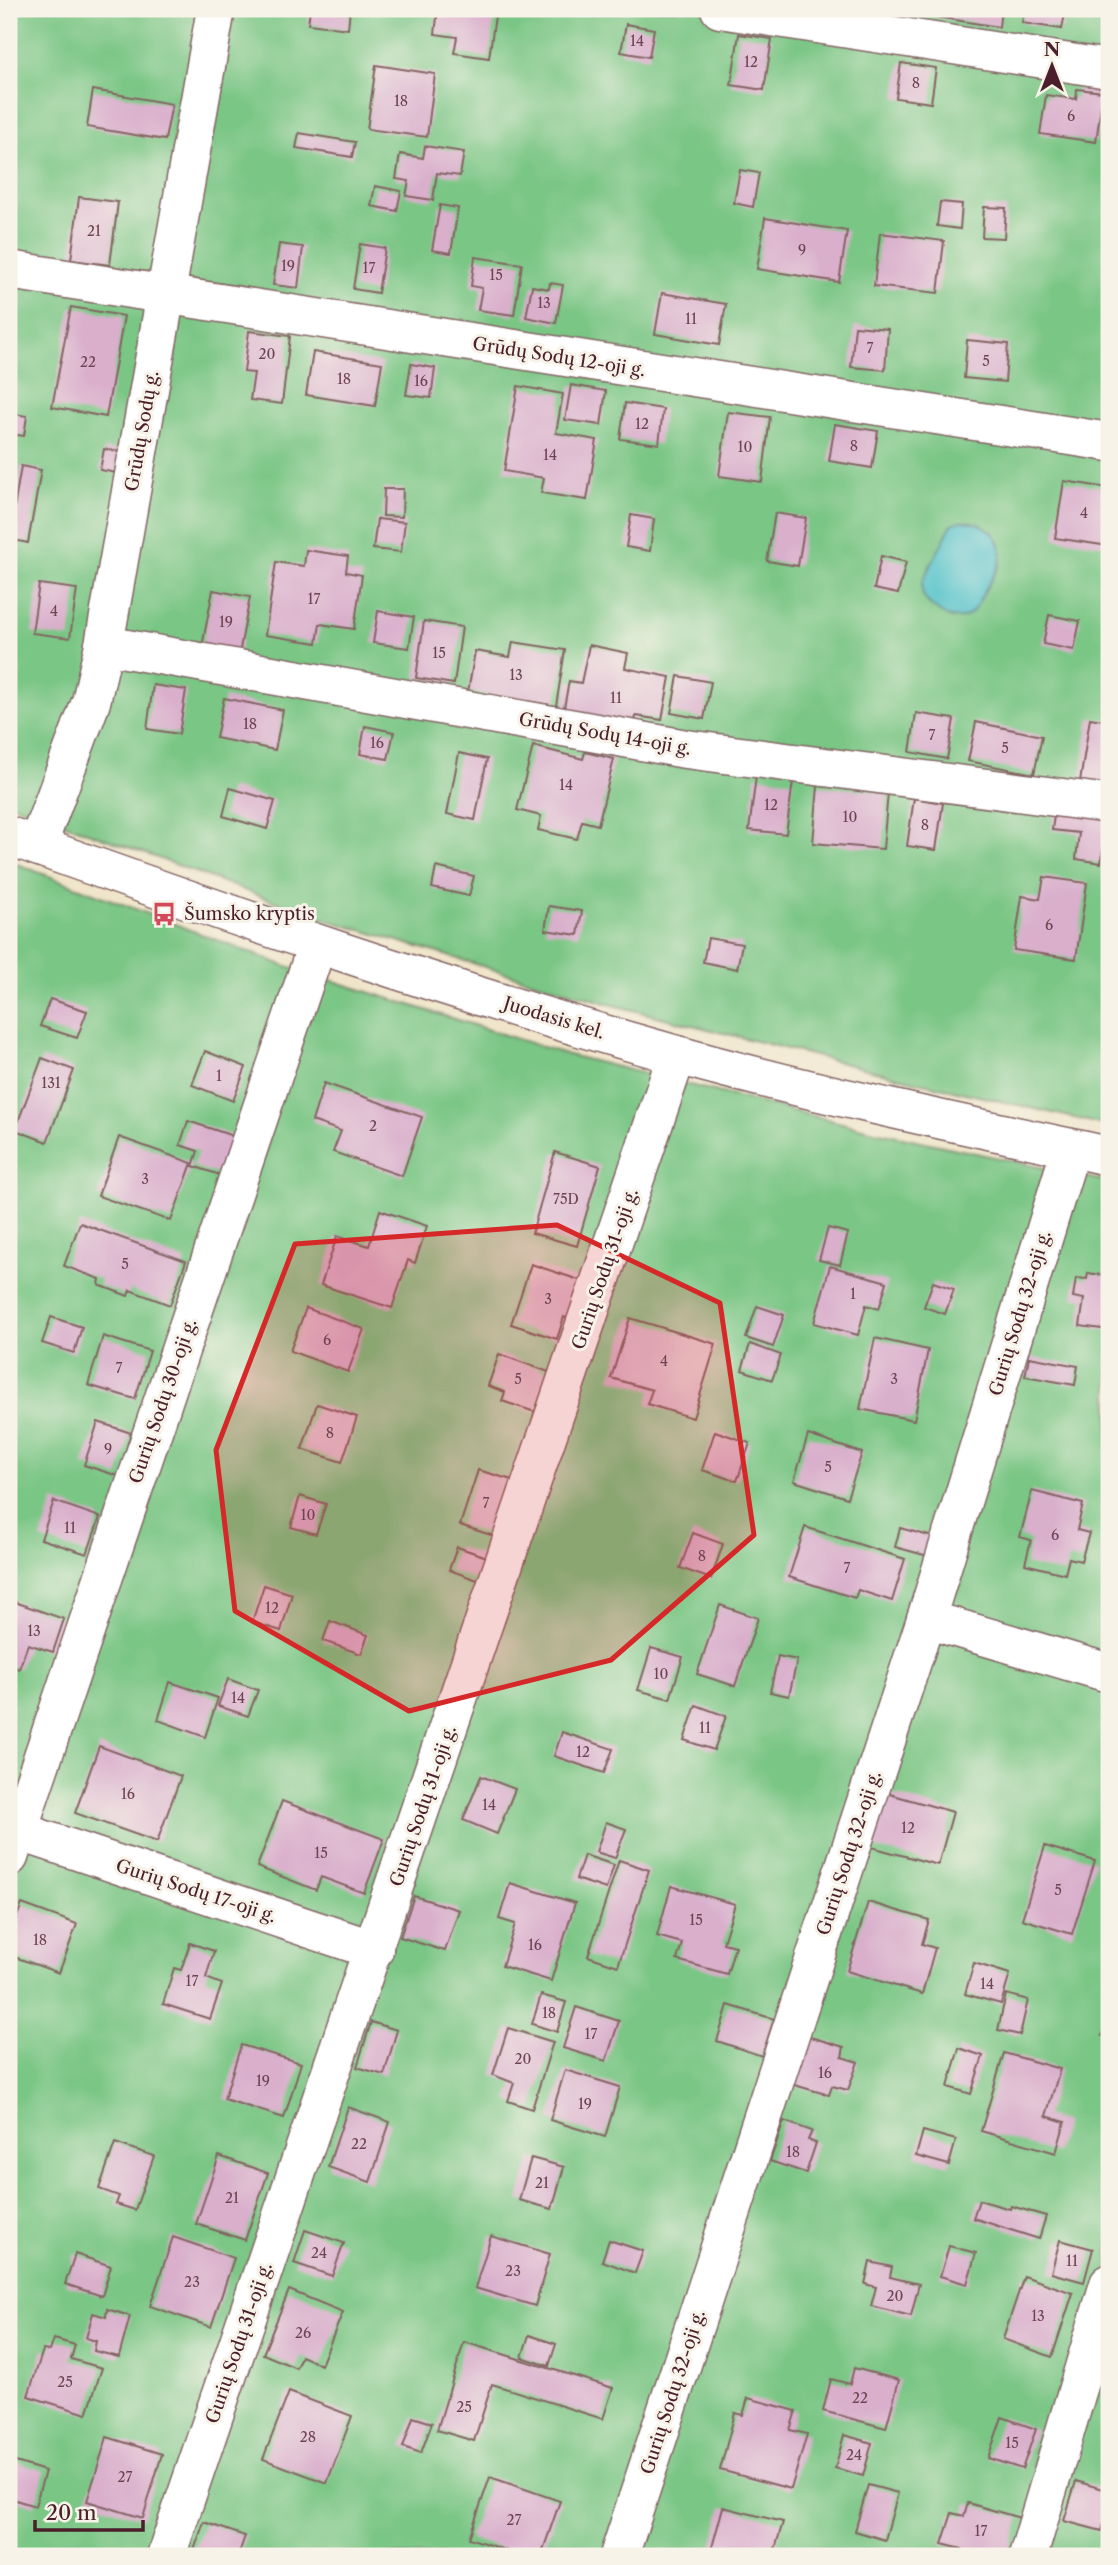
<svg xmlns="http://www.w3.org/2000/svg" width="1118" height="2565" viewBox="0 0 1118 2565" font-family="'Libre Caslon Text',serif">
<rect width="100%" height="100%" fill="#f7f3e8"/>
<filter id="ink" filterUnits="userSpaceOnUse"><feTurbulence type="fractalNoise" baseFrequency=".0143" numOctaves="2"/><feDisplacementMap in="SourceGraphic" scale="14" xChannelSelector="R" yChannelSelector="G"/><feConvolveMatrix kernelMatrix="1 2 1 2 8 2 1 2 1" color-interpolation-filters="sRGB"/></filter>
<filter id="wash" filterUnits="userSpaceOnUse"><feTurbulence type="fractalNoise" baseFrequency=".00686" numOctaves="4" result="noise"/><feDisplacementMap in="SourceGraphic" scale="28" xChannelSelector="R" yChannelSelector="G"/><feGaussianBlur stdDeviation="1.57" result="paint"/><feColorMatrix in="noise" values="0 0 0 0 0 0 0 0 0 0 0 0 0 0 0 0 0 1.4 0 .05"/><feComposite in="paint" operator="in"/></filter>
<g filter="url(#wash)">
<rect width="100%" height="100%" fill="#f0e5ca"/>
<g fill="#7ac685" stroke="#627258" stroke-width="2">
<path d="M9 9H1109V1126L918 1082 613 1005 314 916 9 803Z"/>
<path d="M9 861 283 965 565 1054 870 1130 1109 1182V2556H9Z"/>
</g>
<path fill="#55c3cb" stroke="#50717b" stroke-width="2" d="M961 521C979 521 999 530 1001 551 1003 564 991 579 985 590 979 601 974 616 961 618 951 620 943 614 936 609 925 601 921 596 922 582L952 524Z"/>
<g id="blocks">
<g fill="#d9afcc">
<path d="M310 9H350L348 29 308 24Z"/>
<path d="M438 9H496L489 58 454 53 457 37 435 34Z"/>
<path d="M937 9H1001L999 27 936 17Z"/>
<path d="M1024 9H1066L1062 29 1022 23Z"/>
<path d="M626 24 654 29 649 57 621 52Z"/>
<path d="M739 34 772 39 764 90 731 85Z"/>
<path d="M901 63 936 68 931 103 896 98Z"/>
<path d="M376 65 435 74 427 137 367 129Z"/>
<path d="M1077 89 1103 92 1096 142 1040 134 1046 95 1076 99Z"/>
<path d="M93 90 172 104 165 140 87 127Z"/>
<path d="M299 133 355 142 352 157 296 148Z"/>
<path d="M425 146 464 152 460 176 437 173 433 200 406 196 409 181 396 179 400 154 423 158Z"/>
<path d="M740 170 759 173 753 207 734 203Z"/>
<path d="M375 186 401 191 397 211 371 206Z"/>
<path d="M79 197 118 202 110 265 71 260Z"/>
<path d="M940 202 962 204 960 229 937 226Z"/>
<path d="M440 205 458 208 451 253 432 250Z"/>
<path d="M984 207 1006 208 1004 238 982 237Z"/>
<path d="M765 218 847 231 839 282 757 269Z"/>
<path d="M880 233 944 241 938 293 874 286Z"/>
<path d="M279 244 303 247 298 288 273 285Z"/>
<path d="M360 244 385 248 378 293 353 289Z"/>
<path d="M475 257 522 264 514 315 478 310 482 288 471 286Z"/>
<path d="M550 283 563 285 556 323 526 317 532 286 549 289Z"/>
<path d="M662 293 726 304 719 345 655 334Z"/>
<path d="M71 307 124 316 106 417 52 407Z"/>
<path d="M855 326 888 329 885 370 851 367Z"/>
<path d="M249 331 290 336 282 404 250 400 254 373 244 372Z"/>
<path d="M967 340 1008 344 1005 382 964 378Z"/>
<path d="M313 352 382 363 375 406 306 395Z"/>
<path d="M411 364 435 368 431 398 406 395Z"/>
<path d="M571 385 606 391 601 425 565 420Z"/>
<path d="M518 386 563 394 556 433 597 440 587 500 541 493 544 478 504 471Z"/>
<path d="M625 403 663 409 659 444 620 439Z"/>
<path d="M728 412 770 417 762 482 719 476Z"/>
<path d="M9 413 27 416 24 436 9 434Z"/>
<path d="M835 424 878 431 872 468 829 461Z"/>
<path d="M104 449 120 451 117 473 100 470Z"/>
<path d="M21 466 41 470 28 543 9 539Z"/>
<path d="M1064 481 1109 488V546L1055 538Z"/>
<path d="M384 489H403L402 517 383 516Z"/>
<path d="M775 513 806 518 798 566 767 561Z"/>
<path d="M631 515 654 519 650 551 626 547Z"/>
<path d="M377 519 405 522 401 552 373 549Z"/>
<path d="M306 550 348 556 346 572 362 575 354 629 320 624 317 643 265 635 276 562 304 566Z"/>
<path d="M881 556 906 562 898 594 874 589Z"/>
<path d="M39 584 77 589 70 638 32 633Z"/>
<path d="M213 590 250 597 239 654 202 647Z"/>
<path d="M378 611 414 617 409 648 373 643Z"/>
<path d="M1049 615 1080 621 1074 650 1043 644Z"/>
<path d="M424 621 462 627 454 684 416 678Z"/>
<path d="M513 642 565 650 556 706 468 692 475 651 510 657Z"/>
<path d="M589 645 628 653 625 668 670 677 662 720 636 716 634 726 563 713 569 681 581 683Z"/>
<path d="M678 676 711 682 704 719 671 713Z"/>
<path d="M153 685 186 690 179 734 147 729Z"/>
<path d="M224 698 283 710 275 750 216 738Z"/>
<path d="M916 713 954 719 947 759 910 752Z"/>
<path d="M1090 718 1109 721V786L1080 782Z"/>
<path d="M976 722 1042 736 1034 774 968 761Z"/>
<path d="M365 726 394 732 388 759 360 754Z"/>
<path d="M533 746 583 759 585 752 614 759 598 825 582 821 577 839 538 830 541 816 517 810Z"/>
<path d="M459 753 487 759 475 820 447 814Z"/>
<path d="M756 776 793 781 786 834 749 830Z"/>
<path d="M818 786 888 792 883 849 813 843Z"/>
<path d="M230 788 275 801 267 829 223 816Z"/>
<path d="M914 798 943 803 936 850 907 846Z"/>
<path d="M1055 808 1108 816 1101 863 1076 859 1079 833 1052 830Z"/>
<path d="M436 867 474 876 469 896 432 888Z"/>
<path d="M1044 877 1087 883 1076 959 1014 950 1022 896 1040 899Z"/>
<path d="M549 906 582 911 578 935 545 930Z"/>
<path d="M708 938 742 944 737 969 703 962Z"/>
<path d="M50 999 87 1011 77 1038 40 1026Z"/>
<path d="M205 1051 246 1067 233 1101 192 1085Z"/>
<path d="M42 1058 74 1070 47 1142 15 1130Z"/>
<path d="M324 1083 422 1117 402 1176 333 1152 341 1131 312 1121Z"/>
<path d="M188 1121 233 1136 220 1175 193 1166 198 1151 180 1145Z"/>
<path d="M119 1137 192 1163 171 1221 98 1196Z"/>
<path d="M555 1152 600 1166 577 1246 532 1233Z"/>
<path d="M380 1210 427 1226 415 1263 408 1260 392 1308 321 1285 337 1236 369 1246Z"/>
<path d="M80 1223 186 1261 170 1305 130 1290 128 1296 99 1285 100 1279 64 1266Z"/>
<path d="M828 1228 848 1233 840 1265 819 1260Z"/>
<path d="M531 1264 582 1281 569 1319 564 1317 557 1339 511 1324Z"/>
<path d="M830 1266 887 1282 879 1309 866 1305 858 1335 814 1323Z"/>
<path d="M1088 1273 1109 1276V1330L1080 1326 1084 1299 1073 1297 1076 1278 1087 1279Z"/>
<path d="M933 1282 954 1289 945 1314 924 1307Z"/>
<path d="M757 1306 784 1315 773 1347 746 1338Z"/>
<path d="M306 1308 364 1329 348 1372 290 1351Z"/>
<path d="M51 1317 82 1327 74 1353 42 1343Z"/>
<path d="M630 1318 716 1344 693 1418 647 1404 652 1390 611 1378Z"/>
<path d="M103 1336 150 1351 135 1399 88 1385Z"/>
<path d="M875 1338 928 1350 914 1420 860 1409Z"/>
<path d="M750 1344 781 1355 772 1380 742 1370Z"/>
<path d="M499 1354 549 1372 535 1412 502 1401 505 1392 488 1386Z"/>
<path d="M1029 1357 1078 1366 1075 1385 1025 1376Z"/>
<path d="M317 1404 357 1417 342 1462 302 1449Z"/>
<path d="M98 1422 131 1433 118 1476 84 1465Z"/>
<path d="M715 1431 750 1443 737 1481 702 1470Z"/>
<path d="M808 1435 862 1453 847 1498 794 1481Z"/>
<path d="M478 1470 512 1480 494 1536 460 1525Z"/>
<path d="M1032 1491 1083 1504 1077 1530 1089 1533 1081 1561 1069 1558 1065 1574 1025 1564 1031 1540 1020 1537Z"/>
<path d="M300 1496 326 1504 316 1534 291 1527Z"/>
<path d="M54 1501 100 1517 87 1554 41 1539Z"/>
<path d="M805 1527 905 1559 892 1601 858 1590 855 1598 789 1577Z"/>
<path d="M900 1528 933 1537 928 1556 895 1547Z"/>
<path d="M693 1533 723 1544 711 1579 680 1568Z"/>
<path d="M457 1547 490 1558 483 1582 449 1570Z"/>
<path d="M264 1585 292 1594 281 1631 252 1622Z"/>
<path d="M12 1601 64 1619 53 1652 28 1644 19 1669 9 1665V1607Z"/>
<path d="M720 1605 758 1618 735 1686 697 1674Z"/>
<path d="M330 1621 368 1635 361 1654 323 1641Z"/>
<path d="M651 1648 683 1657 670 1699 638 1690Z"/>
<path d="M778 1656 797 1660 789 1696 770 1692Z"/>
<path d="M228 1679 258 1690 248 1716 218 1706Z"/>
<path d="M170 1682 218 1698 205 1737 158 1720Z"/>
<path d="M696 1705 726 1716 714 1750 684 1740Z"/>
<path d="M562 1732 613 1749 604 1773 554 1756Z"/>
<path d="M99 1746 181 1776 157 1842 75 1813Z"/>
<path d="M481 1776 515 1789 497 1834 463 1820Z"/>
<path d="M879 1791 953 1812 938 1865 864 1845Z"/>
<path d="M282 1801 384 1839 364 1893 321 1877 316 1890 257 1867Z"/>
<path d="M606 1822 626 1829 615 1858 596 1852Z"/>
<path d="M1045 1846 1095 1861 1072 1934 1022 1919Z"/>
<path d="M584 1855 614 1865 606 1889 576 1879Z"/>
<path d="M619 1860 649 1870 618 1966 588 1956Z"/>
<path d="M510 1883 575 1903 551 1981 502 1966 515 1924 499 1919Z"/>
<path d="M671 1886 735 1904 723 1943 735 1946 727 1974 677 1960 682 1943 657 1936Z"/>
<path d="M414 1896 459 1910 445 1951 400 1937Z"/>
<path d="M868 1902 929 1920 922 1944 935 1948 922 1994 847 1971Z"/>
<path d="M22 1904 77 1924 59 1973 9 1955V1916L16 1919Z"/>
<path d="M190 1943 214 1951 206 1978 222 1984 210 2019 163 2004 174 1968 181 1970Z"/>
<path d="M974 1963 1010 1974 1001 2004 965 1994Z"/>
<path d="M1006 1994 1028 2000 1020 2035 998 2030Z"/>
<path d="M541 1995 566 2002 557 2032 532 2024Z"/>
<path d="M728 2005 774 2019 762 2056 717 2041Z"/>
<path d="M576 2007 619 2021 606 2061 563 2048Z"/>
<path d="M1109 2013V2038L1102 2036Z"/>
<path d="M371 2022 397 2030 384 2075 357 2067Z"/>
<path d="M508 2028 553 2042 532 2109 508 2101 514 2083 493 2075Z"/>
<path d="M807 2036 844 2047 842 2057 858 2062 848 2090 832 2086 829 2095 791 2084Z"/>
<path d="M241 2045 301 2063 284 2118 224 2099Z"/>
<path d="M959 2048 983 2056 971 2094 948 2087Z"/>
<path d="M1004 2053 1060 2069 1046 2116 1065 2122 1056 2153 981 2131Z"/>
<path d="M565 2070 620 2087 605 2137 550 2120Z"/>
<path d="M348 2107 390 2122 370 2182 328 2167Z"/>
<path d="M784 2121 812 2131 808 2140 816 2143 806 2173 770 2161Z"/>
<path d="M923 2131 956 2140 949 2165 916 2156Z"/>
<path d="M115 2143 154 2156 135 2210 116 2204 119 2196 99 2189Z"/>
<path d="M219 2156 268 2173 245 2240 196 2224Z"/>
<path d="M531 2158 564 2167 552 2209 519 2200Z"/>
<path d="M979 2200 1010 2209 1011 2206 1046 2216 1039 2239 973 2218Z"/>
<path d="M305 2230 344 2243 332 2276 294 2263Z"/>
<path d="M491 2236 550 2254 535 2306 475 2288Z"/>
<path d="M173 2237 234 2258 211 2327 150 2306Z"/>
<path d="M609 2240 643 2251 635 2273 602 2261Z"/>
<path d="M1060 2240 1093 2249 1084 2282 1051 2273Z"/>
<path d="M949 2246 976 2253 967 2284 940 2276Z"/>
<path d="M75 2254 111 2266 102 2296 65 2284Z"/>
<path d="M870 2262 892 2267 890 2277 919 2284 911 2316 871 2306 876 2287 865 2284Z"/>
<path d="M1024 2276 1073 2293 1052 2357 1003 2339Z"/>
<path d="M289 2290 343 2312 321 2365 301 2356 296 2368 263 2354Z"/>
<path d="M107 2309 130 2316 119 2357 94 2351 96 2341 86 2338 93 2313 106 2317Z"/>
<path d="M529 2335 556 2344 549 2366 522 2357Z"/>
<path d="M54 2339 75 2345 71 2359 102 2368 87 2414 28 2396 43 2350 50 2351Z"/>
<path d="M464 2342 613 2388 603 2419 492 2384 474 2441 437 2430Z"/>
<path d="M854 2368 899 2380 886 2428 823 2411 831 2379 850 2384Z"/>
<path d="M289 2392 352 2416 327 2483 263 2459Z"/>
<path d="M748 2398 796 2411 790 2430 807 2434 791 2489 720 2470 735 2413 743 2415Z"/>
<path d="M413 2417 432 2423 421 2453 403 2447Z"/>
<path d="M1002 2417 1036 2429 1022 2469 988 2458Z"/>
<path d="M844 2435 872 2443 863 2476 835 2468Z"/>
<path d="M107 2437 162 2454 143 2518 87 2501Z"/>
<path d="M9 2460 45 2471 35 2506 9 2498Z"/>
<path d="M490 2477 560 2501 541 2556H522L469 2538Z"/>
<path d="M1076 2481 1109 2491V2505L1102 2531 1064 2521Z"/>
<path d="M868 2485 898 2493 885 2540 855 2531Z"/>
<path d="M968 2503 1020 2518 1008 2556H959L962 2549 942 2544 952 2513 964 2516Z"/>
<path d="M723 2507 783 2522 773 2556H729L711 2551Z"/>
<path d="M204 2522 245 2536 238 2556H192Z"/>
</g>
</g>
</g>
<g filter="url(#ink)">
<use href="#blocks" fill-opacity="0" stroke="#846463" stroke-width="2"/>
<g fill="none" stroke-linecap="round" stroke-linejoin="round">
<g stroke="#846463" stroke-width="41">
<g id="street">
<path d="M720 9 1109 69"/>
<path d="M9 270 1109 442"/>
<path d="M104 645 686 749 1109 804"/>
<path d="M37 846 91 702 104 645 216 9"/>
<path d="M926 1619 1109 1673"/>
<path d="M18 1831 374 1950"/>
<path d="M9 1857 317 945"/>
<path d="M166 2556 677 1055"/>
<path d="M619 2556 926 1619 1071 1148"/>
<path d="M1028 2556 1109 2284"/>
</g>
</g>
<g stroke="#846463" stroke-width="41">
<path id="primary" d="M9 836C229 915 451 992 677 1055 820 1095 964 1125 1109 1156"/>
</g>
<use href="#street" stroke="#fff" stroke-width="38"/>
<use href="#primary" stroke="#fff" stroke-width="38"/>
</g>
</g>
<path fill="#d62828" fill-opacity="0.2" stroke="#d62828" stroke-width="5" stroke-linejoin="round" d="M557 1225 720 1303 754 1535 611 1660 409 1711 235 1611 216 1450 295 1244Z"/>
<defs>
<g id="bus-bare" transform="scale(1.89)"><path d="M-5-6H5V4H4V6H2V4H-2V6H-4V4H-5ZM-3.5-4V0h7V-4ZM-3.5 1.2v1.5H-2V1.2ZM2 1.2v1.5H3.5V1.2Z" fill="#d1495b" stroke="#f7f3e8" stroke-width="2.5" paint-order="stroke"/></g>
</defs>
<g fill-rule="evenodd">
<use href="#bus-bare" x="164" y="914"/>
</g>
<g text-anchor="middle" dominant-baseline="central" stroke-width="6" stroke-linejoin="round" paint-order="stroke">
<g font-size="14" fill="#6e4353">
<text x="637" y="41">14</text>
<text x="751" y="62">12</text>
<text x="916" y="83">8</text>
<text x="401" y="101">18</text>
<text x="1071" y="116">6</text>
<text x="94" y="231">21</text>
<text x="802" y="250">9</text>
<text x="288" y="266">19</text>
<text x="369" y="268">17</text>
<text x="496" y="275">15</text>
<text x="544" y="303">13</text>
<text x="691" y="319">11</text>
<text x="870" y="348">7</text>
<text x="267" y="354">20</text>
<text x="986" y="361">5</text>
<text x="88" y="362">22</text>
<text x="344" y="379">18</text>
<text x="421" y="381">16</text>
<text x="642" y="424">12</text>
<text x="854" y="446">8</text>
<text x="745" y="447">10</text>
<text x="550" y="455">14</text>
<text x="1084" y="513">4</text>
<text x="314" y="599">17</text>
<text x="54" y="611">4</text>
<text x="226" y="622">19</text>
<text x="439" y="653">15</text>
<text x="516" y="675">13</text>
<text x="616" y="698">11</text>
<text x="250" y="724">18</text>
<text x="932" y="735">7</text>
<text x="377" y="743">16</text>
<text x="1005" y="748">5</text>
<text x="566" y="785">14</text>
<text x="771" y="805">12</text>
<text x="850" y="817">10</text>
<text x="925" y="825">8</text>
<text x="1049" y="925">6</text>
<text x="219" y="1076">1</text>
<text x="51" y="1083">131</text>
<text x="373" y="1126">2</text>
<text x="145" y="1179">3</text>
<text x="566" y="1199">75D</text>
<text x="125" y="1264">5</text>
<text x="853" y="1294">1</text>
<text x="548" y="1299">3</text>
<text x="327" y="1340">6</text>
<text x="664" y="1361">4</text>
<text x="119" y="1368">7</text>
<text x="518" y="1379">5</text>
<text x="894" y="1379">3</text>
<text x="330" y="1433">8</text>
<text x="108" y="1449">9</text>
<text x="828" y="1467">5</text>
<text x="486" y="1503">7</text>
<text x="308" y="1515">10</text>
<text x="70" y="1528">11</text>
<text x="1055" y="1535">6</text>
<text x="702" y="1556">8</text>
<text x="847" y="1568">7</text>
<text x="272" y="1608">12</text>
<text x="34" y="1631">13</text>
<text x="661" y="1674">10</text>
<text x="238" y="1698">14</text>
<text x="705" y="1728">11</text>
<text x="583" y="1752">12</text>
<text x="128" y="1794">16</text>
<text x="489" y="1805">14</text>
<text x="908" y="1828">12</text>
<text x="321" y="1853">15</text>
<text x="1058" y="1890">5</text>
<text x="696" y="1920">15</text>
<text x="40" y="1940">18</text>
<text x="535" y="1945">16</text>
<text x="192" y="1981">17</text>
<text x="987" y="1984">14</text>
<text x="549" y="2013">18</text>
<text x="591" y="2034">17</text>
<text x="523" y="2059">20</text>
<text x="825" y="2073">16</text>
<text x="263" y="2081">19</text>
<text x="585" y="2104">19</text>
<text x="359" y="2144">22</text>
<text x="793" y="2152">18</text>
<text x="542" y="2183">21</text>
<text x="232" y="2198">21</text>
<text x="319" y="2253">24</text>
<text x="1072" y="2261">11</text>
<text x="513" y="2271">23</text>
<text x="192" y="2282">23</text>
<text x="895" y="2296">20</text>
<text x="1038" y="2316">13</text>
<text x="303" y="2333">26</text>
<text x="65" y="2382">25</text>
<text x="860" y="2398">22</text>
<text x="464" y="2407">25</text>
<text x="308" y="2437">28</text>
<text x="1012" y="2443">15</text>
<text x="854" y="2455">24</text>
<text x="125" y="2477">27</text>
<text x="514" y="2520">27</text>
<text x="981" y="2531">17</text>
</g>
<g font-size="18" fill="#4a1f2b" stroke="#f7f3e8">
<text transform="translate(559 357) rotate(9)">Grūdų Sodų 12-oji g.</text>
<text transform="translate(142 431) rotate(-80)">Grūdų Sodų g.</text>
<text transform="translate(605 734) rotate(10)">Grūdų Sodų 14-oji g.</text>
<text transform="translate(554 1018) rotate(17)">Juodasis kel.</text>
<text transform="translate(605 1269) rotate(-71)">Gurių Sodų 31-oji g.</text>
<text transform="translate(1020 1313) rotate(-73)">Gurių Sodų 32-oji g.</text>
<text transform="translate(163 1401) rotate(-71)">Gurių Sodų 30-oji g.</text>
<text transform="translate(423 1806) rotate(-71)">Gurių Sodų 31-oji g.</text>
<text transform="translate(849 1853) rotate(-72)">Gurių Sodų 32-oji g.</text>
<text transform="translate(196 1891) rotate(18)">Gurių Sodų 17-oji g.</text>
<text transform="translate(239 2343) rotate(-71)">Gurių Sodų 31-oji g.</text>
<text transform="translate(673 2392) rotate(-72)">Gurių Sodų 32-oji g.</text>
</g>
<g font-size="18" fill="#4a1f2b" stroke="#f7f3e8" text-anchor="start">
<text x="184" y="914">Šumsko kryptis</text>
</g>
</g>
<rect width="1118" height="2565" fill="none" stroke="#f7f3e8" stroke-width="35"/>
<g transform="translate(1052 66)" stroke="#f7f3e8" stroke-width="5" paint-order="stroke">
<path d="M0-5L12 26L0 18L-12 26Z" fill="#4a1f2b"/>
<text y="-10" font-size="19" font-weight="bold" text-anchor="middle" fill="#4a1f2b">N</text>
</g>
<path d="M35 2520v10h108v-10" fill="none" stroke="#4a1f2b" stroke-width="3.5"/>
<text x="46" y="2520" font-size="21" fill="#4a1f2b" stroke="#f7f3e8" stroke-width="5" paint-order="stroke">20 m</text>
</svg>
